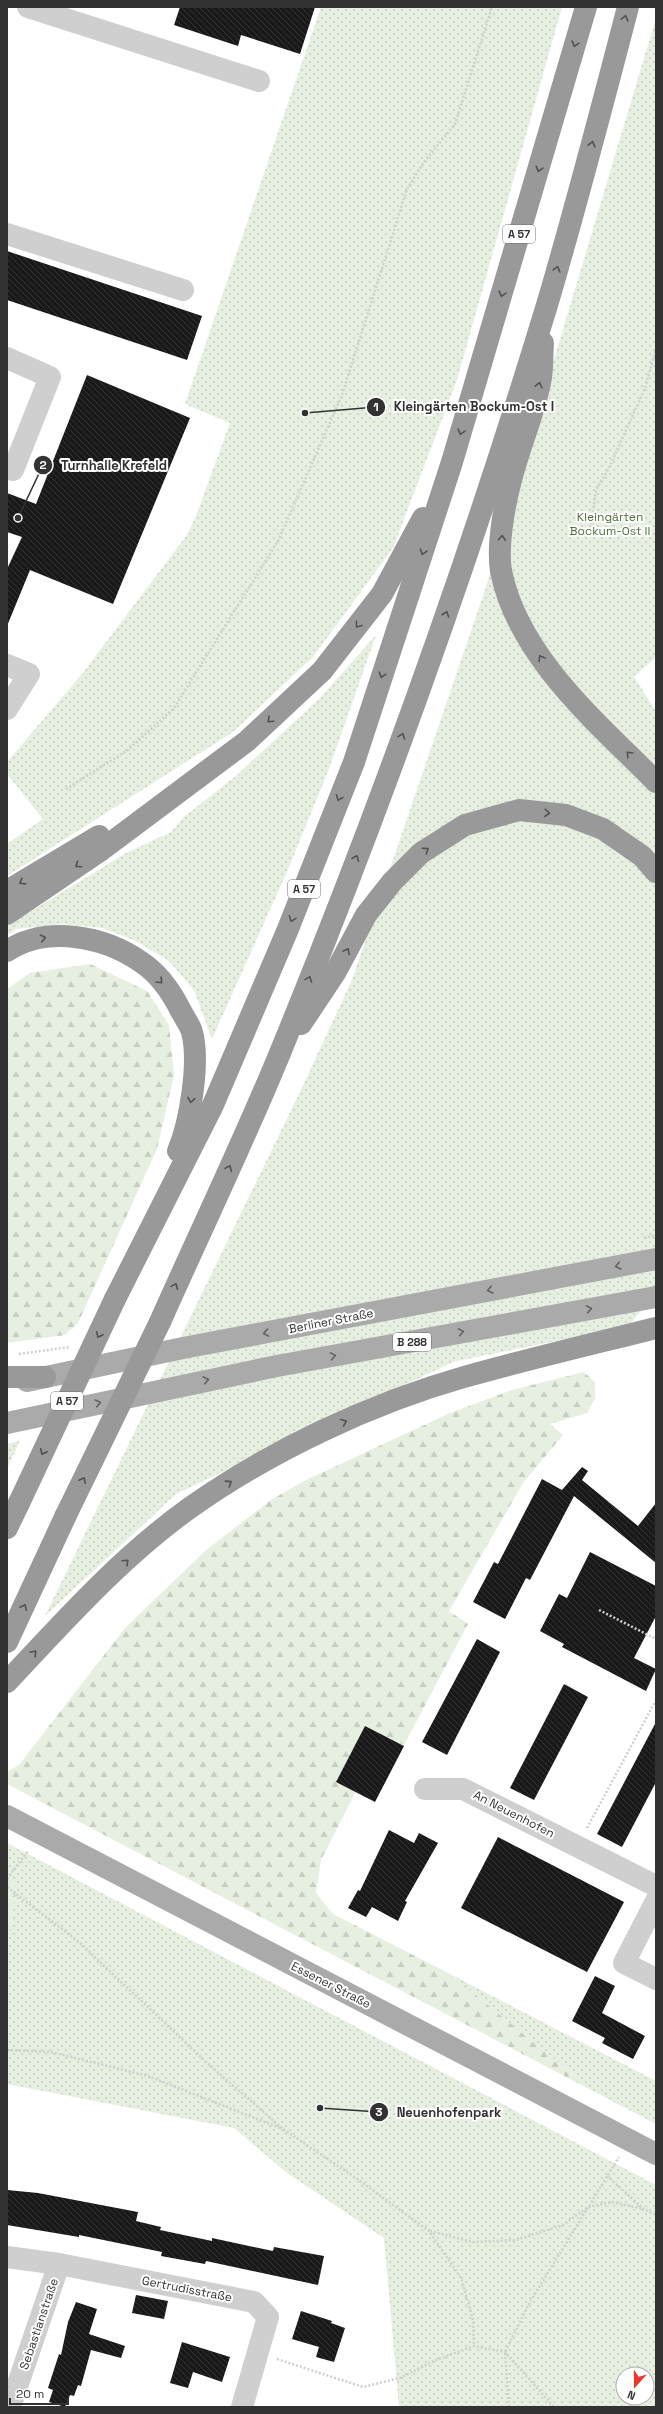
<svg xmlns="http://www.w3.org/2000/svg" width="663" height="2414" viewBox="0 0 663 2414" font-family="'Space Grotesk',sans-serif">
<defs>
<pattern id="green-dots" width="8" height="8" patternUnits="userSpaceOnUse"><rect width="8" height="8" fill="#e7efe0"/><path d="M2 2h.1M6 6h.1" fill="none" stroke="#c7cdc1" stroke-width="1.8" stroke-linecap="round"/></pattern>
<pattern id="forest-firs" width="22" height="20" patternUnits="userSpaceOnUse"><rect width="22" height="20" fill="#e7efe0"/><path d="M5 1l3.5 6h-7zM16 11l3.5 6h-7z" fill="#c7cdc1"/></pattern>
<pattern id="building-back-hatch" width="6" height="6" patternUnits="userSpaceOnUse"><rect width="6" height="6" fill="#191919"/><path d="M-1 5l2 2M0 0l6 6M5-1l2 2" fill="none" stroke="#323232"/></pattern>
</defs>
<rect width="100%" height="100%" fill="#fff"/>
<g fill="url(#green-dots)" fill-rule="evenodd">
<path d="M321 7H562L457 380 393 548 313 657 233 732 7 876V844L43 819 7 774V762L82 674 187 535 196 516 230 423 185 404Z"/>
<path d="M656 18V657L634 677 656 711V1292L629 1326 453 1362 176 1494 45 1616 299 1094 352 980 486 587Z"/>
<path d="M376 635 329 769 286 874 212 1039 194 990 169 961 136 941 102 928 62 924 17 929 7 935V926L126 853 171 832 184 817 237 775 320 698Z"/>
<path d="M20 1441 7 1469V1444Z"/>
<path d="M7 1843 656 2185V2407H399L384 2238 287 2173 234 2128 7 2084V1948L16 1891 7 1866ZM623 2374H647V2398H623Z"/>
<path d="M450 1974 656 2081V2124L593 2091Z"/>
</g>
<g fill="url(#forest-firs)">
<path d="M90 964 147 991 169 1025 174 1075 157 1149 78 1323 65 1335 7 1343V989L30 973Z"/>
<path d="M584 1372 595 1382V1398L587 1413 550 1424 563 1435 523 1483 449 1611 468 1624 404 1745 365 1727 336 1782 356 1791 321 1860 316 1893 333 1914 450 1974 593 2091 7 1784V1772L19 1765 125 1628 205 1551 271 1500 304 1481 450 1413 512 1390Z"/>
<path d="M7 1866 16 1891 7 1948Z"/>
</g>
<g fill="url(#building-back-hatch)">
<path d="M180 7H315L300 54 241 35 238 46 174 25Z"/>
<path d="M7 251 202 316 187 360 7 300Z"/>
<path d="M87 375 190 418 113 604 30 570 7 626V569L22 537 7 532V493L36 504Z"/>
<path d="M582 1467 588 1471 582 1480 638 1526 656 1503V1563L574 1496 530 1580 526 1578 505 1619 473 1602 494 1562 498 1564 542 1479 562 1490Z"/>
<path d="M590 1552 656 1586V1616L634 1658 656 1669 646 1691 562 1647 564 1644 540 1631 559 1594 567 1598Z"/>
<path d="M477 1639 500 1652 447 1755 422 1742Z"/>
<path d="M564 1684 588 1697 534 1800 510 1788Z"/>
<path d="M656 1722V1782L622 1847 597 1834Z"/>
<path d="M365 1726 404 1746 375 1802 336 1782Z"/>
<path d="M389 1830 414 1843 419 1833 438 1843 405 1901 407 1902 398 1921 372 1907 366 1917 348 1908 358 1890 360 1891Z"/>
<path d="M498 1837 624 1902 587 1972 461 1908Z"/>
<path d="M595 1976 615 1986 602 2013 645 2036 633 2059 602 2043 605 2038 572 2021Z"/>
<path d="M7 2190 38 2193 138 2212 136 2221 161 2227 160 2230 212 2241V2238L273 2251 274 2247 324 2256 318 2285 206 2261 205 2264 161 2256 162 2252 79 2235V2237L7 2225Z"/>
<path d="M136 2295 168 2301 164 2319 132 2313Z"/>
<path d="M76 2302 97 2309 89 2334 125 2346 121 2358 91 2350 81 2386 78 2385 74 2396 70 2395 65 2407 49 2402 53 2390 48 2388 59 2354 61 2355 68 2322Z"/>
<path d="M301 2311 332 2321 331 2323 345 2328 334 2362 316 2357 319 2347 292 2339Z"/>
<path d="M182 2342 230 2357 222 2382 193 2372 188 2388 170 2383Z"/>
</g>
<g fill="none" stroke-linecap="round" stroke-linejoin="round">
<g stroke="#cfcfcf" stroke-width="2.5" stroke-dasharray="2 2" stroke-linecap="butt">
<path d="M590 536 596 490 609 468 645 388 656 349"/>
<path d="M66 789 128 750 174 708 278 541 342 395 407 189 424 162 455 124 492 7"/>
<path d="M644 1238 656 1235"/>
<path d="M19 1354 70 1347"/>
<path d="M599 1610 656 1639"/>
<path d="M587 1828 656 1700"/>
<path d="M7 1879 28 1851"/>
<path d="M7 1887 79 1942 206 2062 283 2129 353 2176 429 2231 461 2278 473 2320 474 2346"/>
<path d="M7 2050 51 2052 148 2076 280 2128"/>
<path d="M607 2176 644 2209 656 2215"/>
<path d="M430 2231 473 2242 516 2240 563 2225 588 2207 612 2202 644 2209"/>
<path d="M277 2359 363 2387 400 2378 436 2360 474 2346 505 2352 554 2407"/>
<path d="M509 2407 505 2352 530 2302 619 2157"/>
</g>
<g stroke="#cfcfcf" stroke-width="22">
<path d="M28 7 259 81"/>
<path d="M7 234 183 290"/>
<path d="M7 358 50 377 13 470"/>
<path d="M7 665 29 674 7 709"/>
<path d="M425 1789H463L656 1886"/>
<path d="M656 1901 624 1963 656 1979"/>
<path d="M7 2257 59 2264 254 2302 268 2317 242 2407"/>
<path d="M10 2407 59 2264"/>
</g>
<g stroke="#aaa" stroke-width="22">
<path d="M27 1381 183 1348 656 1259"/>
<path d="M7 1423 277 1366 656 1297"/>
<path d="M7 1816 656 2154"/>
</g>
<g stroke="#999" stroke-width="22">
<path d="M543 343C542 356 543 370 540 383 533 417 518 450 510 484 504 507 497 547 501 571 518 657 598 723 656 782"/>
<path d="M7 891 99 836"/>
<path d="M7 914 100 851 247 741 322 671 382 594 423 518"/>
<path d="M7 951C47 925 104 936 141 962 158 973 172 993 181 1011 184 1017 190 1025 192 1032 200 1062 190 1123 178 1151"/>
<path d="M301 1024 335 973 366 915 392 882 421 853 465 825 519 810 566 815 603 829 642 856 656 872"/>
<path d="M115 1299 213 1105 288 929 354 762 452 462 586 7"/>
<path d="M160 1322C200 1232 243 1143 280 1053 380 809 470 558 547 305 576 207 602 107 628 7"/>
<path d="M7 1377H45"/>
<path d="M7 1528 19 1503"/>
<path d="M7 1642 66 1515"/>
<path d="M7 1682C65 1620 122 1556 191 1507 270 1451 372 1403 464 1377 528 1359 592 1344 656 1328"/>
</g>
<g stroke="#999" stroke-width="22">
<path d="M19 1503 115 1299"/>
<path d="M66 1515 160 1322"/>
</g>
</g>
<defs><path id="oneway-chevron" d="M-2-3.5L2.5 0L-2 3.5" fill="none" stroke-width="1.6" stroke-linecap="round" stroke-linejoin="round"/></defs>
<g stroke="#515151">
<use href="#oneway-chevron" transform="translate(625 18) rotate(-75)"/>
<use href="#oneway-chevron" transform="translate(575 44) rotate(106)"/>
<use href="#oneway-chevron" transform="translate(592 144) rotate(-75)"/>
<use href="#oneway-chevron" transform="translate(539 169) rotate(106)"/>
<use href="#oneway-chevron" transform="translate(557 269) rotate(-74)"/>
<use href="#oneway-chevron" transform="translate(502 294) rotate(106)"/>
<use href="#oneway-chevron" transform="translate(539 385) rotate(-77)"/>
<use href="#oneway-chevron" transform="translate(461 432) rotate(106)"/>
<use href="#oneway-chevron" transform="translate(502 538) rotate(-86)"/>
<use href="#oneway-chevron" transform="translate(423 552) rotate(108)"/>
<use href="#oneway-chevron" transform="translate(446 614) rotate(-71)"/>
<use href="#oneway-chevron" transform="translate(358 625) rotate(128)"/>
<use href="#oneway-chevron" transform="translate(541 658) rotate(-121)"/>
<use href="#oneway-chevron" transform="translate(382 675) rotate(108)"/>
<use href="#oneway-chevron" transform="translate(270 720) rotate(137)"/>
<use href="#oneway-chevron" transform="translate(402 736) rotate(-70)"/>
<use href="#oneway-chevron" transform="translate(629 754) rotate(-134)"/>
<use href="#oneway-chevron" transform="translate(339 798) rotate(111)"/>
<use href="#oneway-chevron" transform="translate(547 813) rotate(5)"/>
<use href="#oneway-chevron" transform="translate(426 850) rotate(-34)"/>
<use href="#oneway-chevron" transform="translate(356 858) rotate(-68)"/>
<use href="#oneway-chevron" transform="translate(78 865) rotate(146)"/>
<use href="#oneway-chevron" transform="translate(22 882) rotate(148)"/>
<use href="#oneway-chevron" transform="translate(292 919) rotate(111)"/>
<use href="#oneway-chevron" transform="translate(43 938) rotate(-12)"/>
<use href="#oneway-chevron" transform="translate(347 951) rotate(-62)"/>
<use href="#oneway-chevron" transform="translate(309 979) rotate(-69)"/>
<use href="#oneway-chevron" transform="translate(160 981) rotate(46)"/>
<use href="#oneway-chevron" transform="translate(191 1100) rotate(99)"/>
<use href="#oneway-chevron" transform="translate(229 1168) rotate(-66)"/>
<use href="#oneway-chevron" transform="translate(175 1286) rotate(-66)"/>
<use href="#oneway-chevron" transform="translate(99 1335) rotate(115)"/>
<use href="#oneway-chevron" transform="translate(344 1422) rotate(-23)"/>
<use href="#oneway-chevron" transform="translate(43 1452) rotate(115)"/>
<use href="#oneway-chevron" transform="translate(83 1480) rotate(-64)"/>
<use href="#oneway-chevron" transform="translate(229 1483) rotate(-33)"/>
<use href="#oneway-chevron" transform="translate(126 1562) rotate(-43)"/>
<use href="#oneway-chevron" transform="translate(24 1607) rotate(-65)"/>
<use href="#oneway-chevron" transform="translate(34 1653) rotate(-47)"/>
</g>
<g stroke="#626262">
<use href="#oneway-chevron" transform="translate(618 1266) rotate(169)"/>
<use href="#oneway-chevron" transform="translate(490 1290) rotate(169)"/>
<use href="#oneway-chevron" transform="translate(589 1309) rotate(-10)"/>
<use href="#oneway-chevron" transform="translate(461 1332) rotate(-10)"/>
<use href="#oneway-chevron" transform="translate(266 1333) rotate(170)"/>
<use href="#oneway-chevron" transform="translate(333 1356) rotate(-10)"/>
<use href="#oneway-chevron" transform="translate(206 1380) rotate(-11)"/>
<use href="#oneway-chevron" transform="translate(98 1403) rotate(-12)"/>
</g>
<g text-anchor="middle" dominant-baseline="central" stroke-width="4" stroke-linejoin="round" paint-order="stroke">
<g fill="#fff" stroke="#707070" stroke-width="1">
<rect x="503" y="225" width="32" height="18" rx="3"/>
<rect x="288" y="880" width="32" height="18" rx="3"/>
<rect x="393" y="1333" width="38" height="18" rx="3"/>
<rect x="51" y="1392" width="32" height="18" rx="3"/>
</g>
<g font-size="11" font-weight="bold" fill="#323232">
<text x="519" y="234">A 57</text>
<text x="304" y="889">A 57</text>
<text x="412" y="1342">B 288</text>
<text x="67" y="1401">A 57</text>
</g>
<g font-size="12" fill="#50713c" stroke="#fff">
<text x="610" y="517">Kleingärten<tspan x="610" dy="14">Bockum-Ost II</tspan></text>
</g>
<g font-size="12" fill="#323232" stroke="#fff">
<text transform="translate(331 1321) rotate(-11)">Berliner Straße</text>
<text transform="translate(514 1814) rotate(27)">An Neuenhofen</text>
<text transform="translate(331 1985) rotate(27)">Essener Straße</text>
<text transform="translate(187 2289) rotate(11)">Gertrudisstraße</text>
<text transform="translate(39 2324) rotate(-71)">Sebastianstraße</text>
</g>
</g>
<path fill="none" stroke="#323232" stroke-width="1.5" d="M305 413L376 407M18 518L43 465M320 2108L379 2112"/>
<g fill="#323232" stroke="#fff" stroke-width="1.5">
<circle cx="305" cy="413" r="4"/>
<circle cx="18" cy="518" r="4"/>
<circle cx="320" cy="2108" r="4"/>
<circle cx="376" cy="407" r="10"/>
<circle cx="43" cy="465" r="10"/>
<circle cx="379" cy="2112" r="10"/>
</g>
<g font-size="12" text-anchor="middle" font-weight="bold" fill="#fff">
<text x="376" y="411">1</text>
<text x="43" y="469">2</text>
<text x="379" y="2116">3</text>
</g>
<g font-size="13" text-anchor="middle" font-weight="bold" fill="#323232" stroke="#fff" stroke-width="4" stroke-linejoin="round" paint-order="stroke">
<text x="474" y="411">Kleingärten Bockum-Ost I</text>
<text x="114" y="470">Turnhalle Krefeld</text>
<text x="449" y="2117">Neuenhofenpark</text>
</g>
<rect width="663" height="2414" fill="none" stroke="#323232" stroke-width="16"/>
<g transform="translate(635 2386) rotate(201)"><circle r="19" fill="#ffffff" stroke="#adadad"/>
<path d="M0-3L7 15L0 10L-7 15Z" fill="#ee3530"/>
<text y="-6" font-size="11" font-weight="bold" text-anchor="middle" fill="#323232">N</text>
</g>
<path d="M10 2398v6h58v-6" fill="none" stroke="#323232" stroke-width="2"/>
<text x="16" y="2398" font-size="12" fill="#323232" stroke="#ffffff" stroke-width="3" paint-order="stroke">20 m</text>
</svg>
